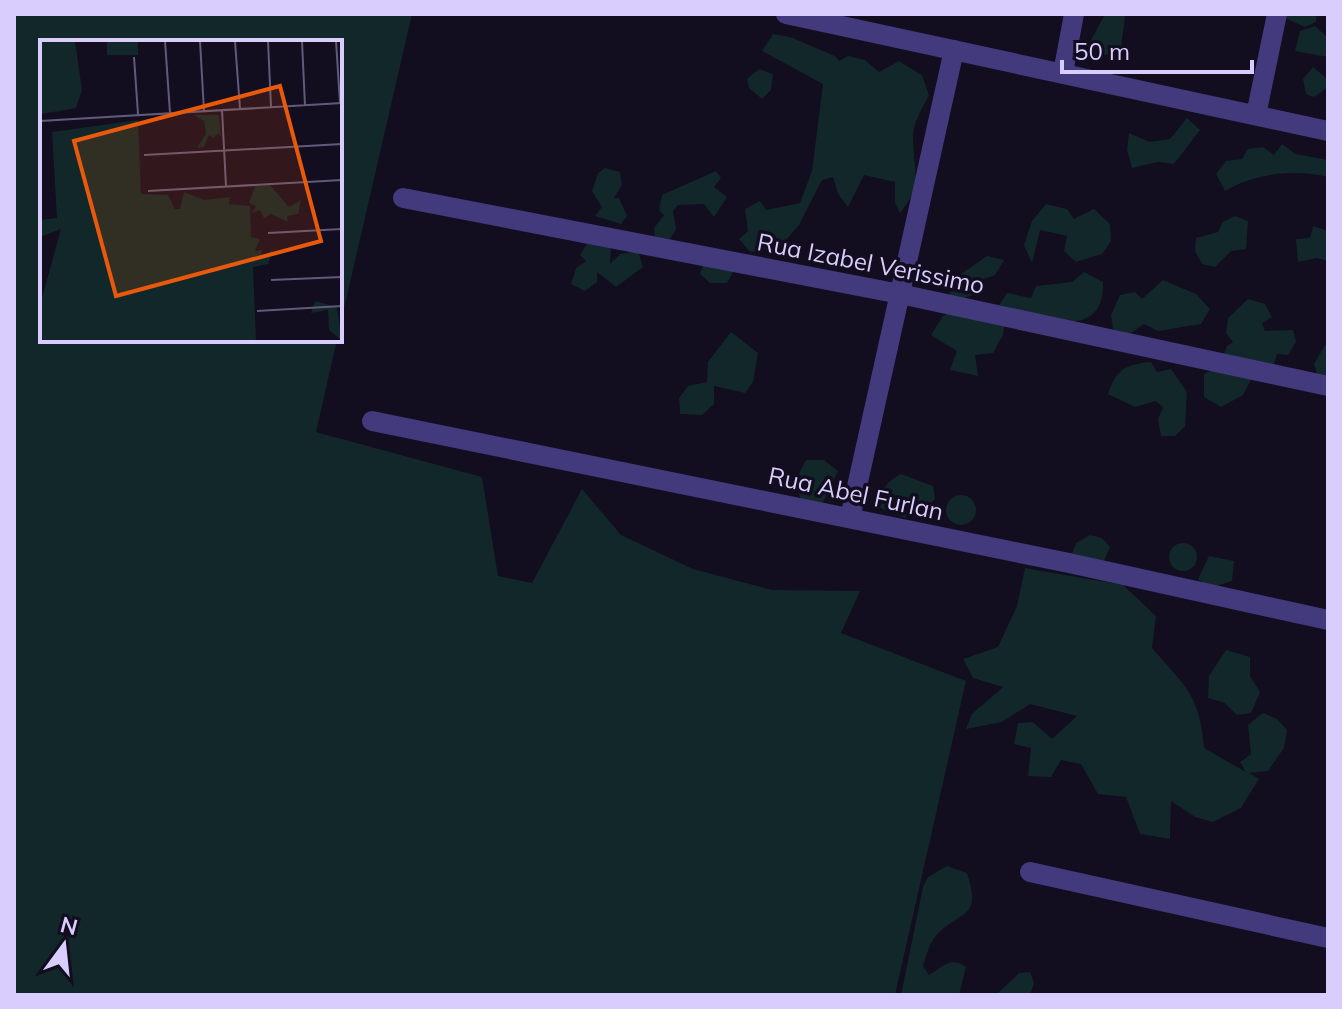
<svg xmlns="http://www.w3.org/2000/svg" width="1342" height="1009" viewBox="0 0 1342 1009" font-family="Mulish,sans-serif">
<rect width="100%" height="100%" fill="#120d1f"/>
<g fill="#112729">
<path d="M14 14H412L340 326V42H42V340H337L316 432 482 477 498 576 532 583 582 489 621 535 693 569 772 590 860 591 841 633 966 681 895 995H14Z"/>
<path d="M1105 14H1125C1125 27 1121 38 1121 52L1100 56 1091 40Z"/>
<path d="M1286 14H1316V22L1305 27 1287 19Z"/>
<path d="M1315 26 1328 38V57L1295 51 1300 31Z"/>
<path d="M773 34 790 37 835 56 839 61 848 56 865 60 879 72 899 61 922 75 929 95C923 107 913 123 913 136 913 169 924 185 900 213L895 203V182L864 175 848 207 838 194 833 177 822 180 799 225 780 247 750 252 739 239 748 231 745 209 760 201 766 210 800 203 812 171 823 84 762 51Z"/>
<path d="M1313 67 1325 77 1328 87 1314 97 1306 94 1303 79Z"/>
<path d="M759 69 773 74 771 90 762 99 749 88 747 79Z"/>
<path d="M1187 118 1200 130 1174 164 1158 162 1132 168 1127 150 1129 133 1150 142 1170 139Z"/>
<path d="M1282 144 1296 154 1328 160V177C1293 169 1256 173 1225 191L1216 174 1226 161 1242 159 1248 149 1263 147 1274 155Z"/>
<path d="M605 168 620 172 622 185 614 198H619L627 216 621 224 595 216 602 207 592 191 598 173Z"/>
<path d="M716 171 721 178 714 187 727 197 714 217 704 204 678 205 673 211 676 229 670 239 655 237 654 228 664 215 659 210 662 195Z"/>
<path d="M1046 204 1067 209 1074 219 1094 209 1110 224 1111 241 1102 254 1076 262 1064 251 1067 236 1040 230 1032 263 1024 245 1032 221Z"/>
<path d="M1235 216 1248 221 1246 249 1231 251 1215 267 1202 264 1195 251 1196 238 1218 232 1223 222Z"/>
<path d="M1313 226 1328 231V261L1317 258 1298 262 1296 239 1310 238Z"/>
<path d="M590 239 611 249 610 264 620 254 638 251 643 267 616 287 597 272V282L585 291 571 284 576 268 586 261 580 255Z"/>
<path d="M987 256 1004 260 995 275 981 280 973 295 958 300 949 294 958 276Z"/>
<path d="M705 258 733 272 727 283H710L700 274Z"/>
<path d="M1084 272 1103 282C1105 346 1036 315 999 305L1007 293 1031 298 1036 286 1072 282Z"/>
<path d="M1163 280 1196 294 1210 309 1201 324 1158 331 1144 324 1125 337 1113 329 1111 315 1120 295 1135 292 1142 299Z"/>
<path d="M1248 299 1265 304 1272 317 1262 323 1265 331 1293 330 1296 342 1288 355 1277 354 1269 381 1251 380 1243 395 1221 407 1204 397V374L1219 367 1227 346 1233 342 1226 333 1228 318Z"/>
<path d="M959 307 1006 317 1003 335 993 353 975 355 978 376 950 370 957 351 931 335 943 316Z"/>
<path d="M731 332 758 353 753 382 745 393 714 386V404L702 415 680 414 679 398 688 386 707 382 708 362Z"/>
<path d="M1325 345 1328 346V383L1319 381 1314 364Z"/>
<path d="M1151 362 1157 372 1171 369 1187 392 1185 426 1175 436H1161L1158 419 1163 407 1156 401 1135 407 1108 394C1116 370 1125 364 1151 362Z"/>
<path d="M806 460H824L838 471 822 504 801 499 794 483Z"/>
<path d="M901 474 933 486 935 499 926 509 911 511 905 518 878 507C879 491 887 481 901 474Z"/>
<circle cx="961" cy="510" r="15"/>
<path d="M1090 535 1102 538 1110 547 1104 561 1070 559 1076 543Z"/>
<circle cx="1183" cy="557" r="14"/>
<path d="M1209 556 1234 561 1232 581 1210 588 1198 579Z"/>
<path d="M1025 568 1123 585 1156 616 1152 648C1185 686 1200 695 1204 748L1246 772 1240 762 1251 754 1248 725 1263 713 1277 719 1287 730 1284 748 1268 771 1249 773 1259 779 1241 808 1213 822 1195 817 1171 801 1170 839 1140 834 1126 797 1098 794 1081 764 1061 760 1051 777 1028 776 1031 748 1014 744 1018 723 1033 722 1052 739 1077 716 1030 704 1002 722 966 729 972 714 1003 687 973 678 963 659 998 647 1017 606Z"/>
<path d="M1226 650 1250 657V676L1260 692 1251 713 1237 715 1225 703 1208 698 1209 676Z"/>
<path d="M947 866 967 873C983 921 959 909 935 937 929 944 926 957 923 966L929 975C944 966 950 956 966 967L959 995H901L923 887 928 877Z"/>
<path d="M1030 972 1034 983 1030 995H996L1019 973Z"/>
</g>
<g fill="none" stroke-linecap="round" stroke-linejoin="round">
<g stroke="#433a7d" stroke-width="20">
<path d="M786 14 1328 131"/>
<path d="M1063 73 1074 14"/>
<path d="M1256 115 1277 14"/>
<path d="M403 198 900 294 1328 386"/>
<path d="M372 421 1069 563 1328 620"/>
<path d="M850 518 954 50"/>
<path d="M1030 872 1328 938"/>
</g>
</g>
<g text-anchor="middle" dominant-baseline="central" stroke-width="7" stroke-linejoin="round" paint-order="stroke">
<g font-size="24" fill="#d8cdfd" stroke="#120d1f">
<text transform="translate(871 263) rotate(11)">Rua Izabel Verissimo</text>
<text transform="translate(856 493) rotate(12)">Rua Abel Furlan</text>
</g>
</g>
<g transform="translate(40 40)">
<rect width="302" height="302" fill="#120d1f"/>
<path d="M0 1H35L42 50 36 68 2 74ZM67 1H98V15H67ZM154 75H179L181 97 179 93 173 98 169 95 164 107 157 108 166 94 164 81ZM98 80 101 154 128 155 135 169H140L144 152 164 160 190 157 189 164 210 166 211 197 220 199 215 211 222 210 221 219 233 209 228 224 213 227 216 301H0V265L21 189 0 197V180L17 178 12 92ZM230 145 249 167 261 160 258 174 247 176 248 182 231 174 224 178 220 170 228 167 212 173 216 166 209 163 215 146ZM275 261 297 267 302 301 289 290 288 270 271 273Z" fill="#112729"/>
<path fill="none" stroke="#615a78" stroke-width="2" d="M125 1 130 73M160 1 164 71M195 1 200 69M228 1 231 67M262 1 265 66M296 1 300 63M94 17 98 74M182 70 186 146M0 81 302 63M104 115 302 104M108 151 302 140M228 193 302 189M0 199V271M231 240 302 237M217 271 302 266"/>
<path fill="#e8590c" fill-opacity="0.15" stroke="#e8590c" stroke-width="4" d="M240 46 281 201 76 256 34 101Z"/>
<rect width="302" height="302" fill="none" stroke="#d8cdfd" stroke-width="4"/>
</g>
<rect width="1342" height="1009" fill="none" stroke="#d8cdfd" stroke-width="32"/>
<g transform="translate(64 945) rotate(15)" stroke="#120d1f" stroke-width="6" paint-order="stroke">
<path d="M0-6L14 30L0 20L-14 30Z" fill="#d8cdfd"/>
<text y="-12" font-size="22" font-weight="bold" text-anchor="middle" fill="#d8cdfd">N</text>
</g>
<path d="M1062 60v12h190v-12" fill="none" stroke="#d8cdfd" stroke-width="4"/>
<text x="1074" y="60" font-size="24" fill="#d8cdfd" stroke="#120d1f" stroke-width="6" paint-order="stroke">50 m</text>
</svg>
